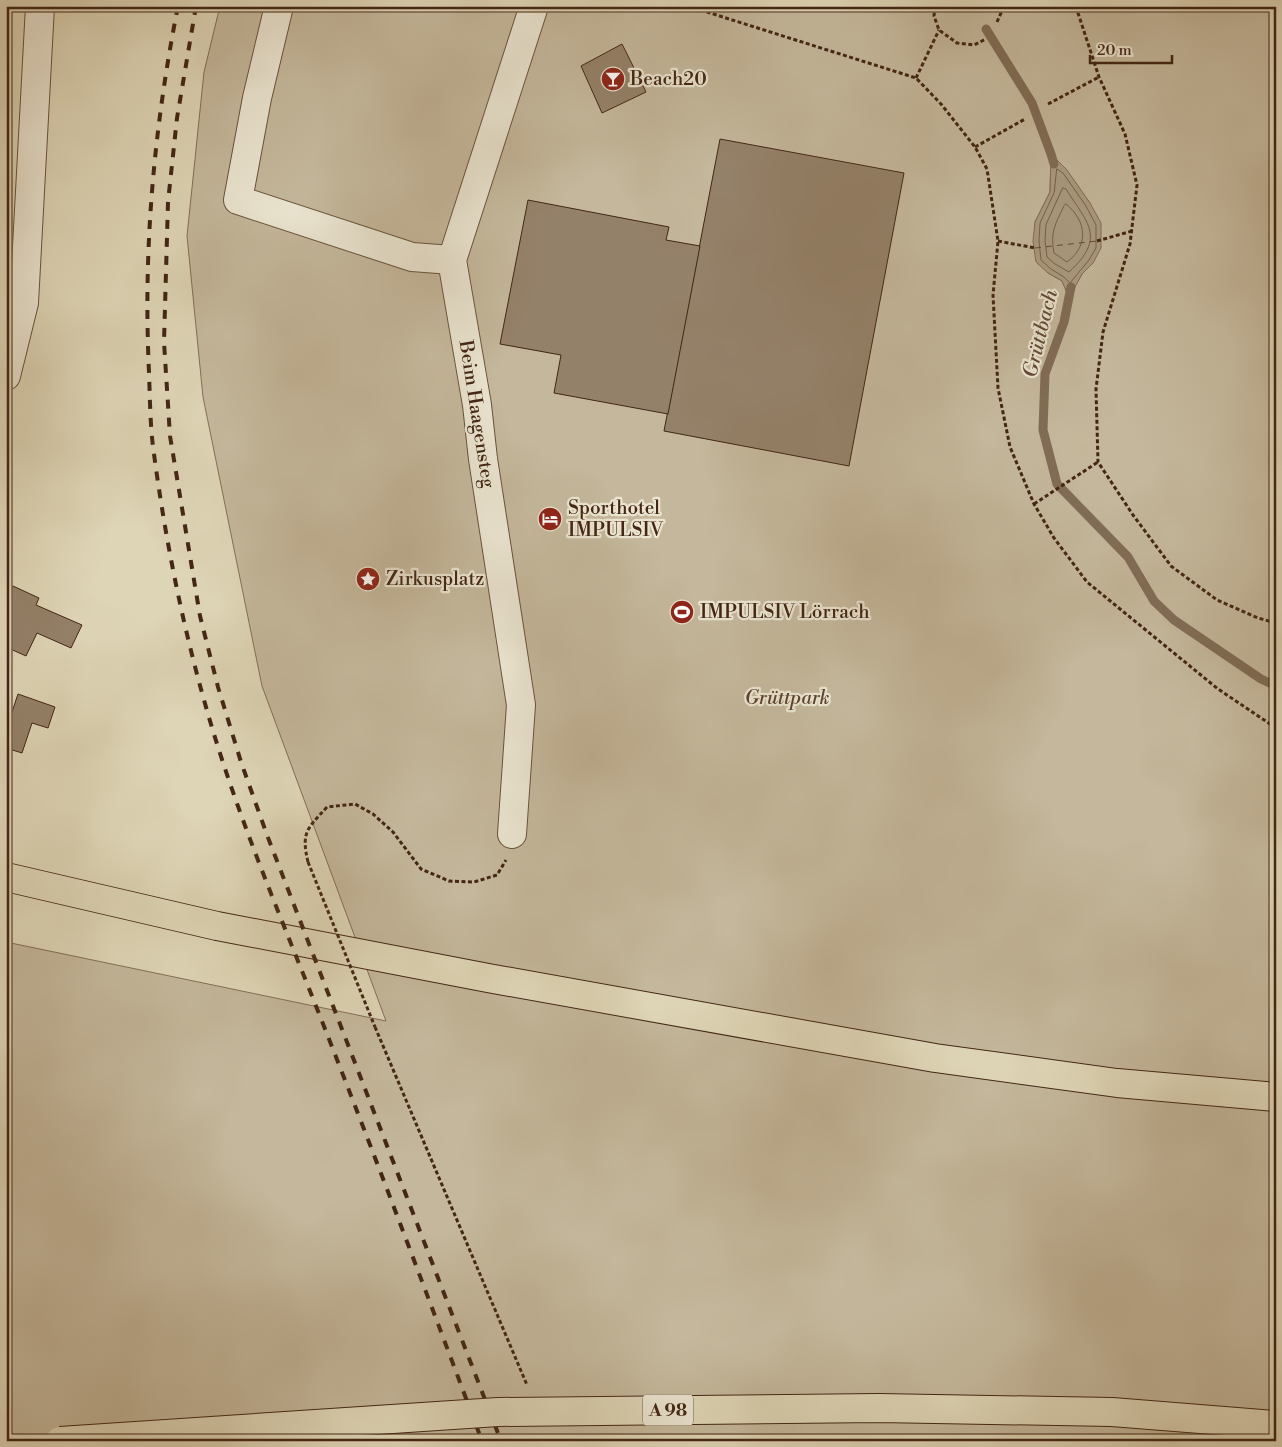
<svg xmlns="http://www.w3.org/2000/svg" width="1282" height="1447" viewBox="0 0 1282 1447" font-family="'Libre Bodoni',serif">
<rect width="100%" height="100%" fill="#ded5b6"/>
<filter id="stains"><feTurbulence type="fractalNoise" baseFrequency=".004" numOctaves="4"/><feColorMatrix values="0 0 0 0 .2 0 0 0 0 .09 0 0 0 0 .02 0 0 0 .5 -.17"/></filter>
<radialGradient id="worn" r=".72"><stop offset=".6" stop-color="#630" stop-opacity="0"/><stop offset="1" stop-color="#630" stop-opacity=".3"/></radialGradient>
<path fill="#c4b79b" stroke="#846e58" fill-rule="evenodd" d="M220 6H1276V1441H6V942L386 1021 262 686 203 397 187 236 204 72ZM1051 155 1090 203 1093 263 1082 274 1069 297 1062 281 1048 273 1035 222 1050 192Z"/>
<path fill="#a99a7f" stroke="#806c55" d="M1051 154 1067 170 1090 203 1101 223V248L1093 263 1082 274 1069 298 1062 281 1048 273 1036 262 1033 241 1035 222 1050 192Z"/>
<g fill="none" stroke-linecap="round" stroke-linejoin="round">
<g stroke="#76604a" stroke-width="1">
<path d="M1057 169 1063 173 1086 206 1096 225V248L1089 260 1070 283 1064 277 1051 269 1041 260 1039 241 1040 223 1054 193Z"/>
<path d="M1063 188 1066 189C1087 223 1107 237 1069 272L1055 264 1047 257 1045 241 1046 225Z"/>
<path d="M1066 204C1087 221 1089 246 1067 262L1054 253C1050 233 1055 224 1064 206Z"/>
</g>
<g stroke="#806c55" stroke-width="9">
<path d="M986 29 1032 103 1051 154 1054 164"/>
<path d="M1071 287 1064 322 1045 374 1043 430 1057 484 1128 557 1154 601 1174 620 1261 679 1276 686"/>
</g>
<path stroke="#624935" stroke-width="1" stroke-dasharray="6 5" stroke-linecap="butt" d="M1035 248 1097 241"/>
</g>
<g fill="#948169" stroke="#432615">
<path d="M622 44 646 92 602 113 581 66Z"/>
<path d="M720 139 904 173 849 466 664 431Z"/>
<path d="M528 200 669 227 666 240 700 246 668 414 554 393 561 355 500 344Z"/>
<path d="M13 586 39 598 36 605 82 625 71 648 37 633 26 656 6 647V602Z"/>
<path d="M18 694 55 707 48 728 32 723 22 753 6 748V730Z"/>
</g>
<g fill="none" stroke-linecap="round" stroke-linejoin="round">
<g stroke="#6a523d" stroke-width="30">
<g id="minor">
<path d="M279 6 257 98 238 200 412 257 452 260"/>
<path d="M6 376 24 303 40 6"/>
<path d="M512 834 521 705 483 459 477 405 452 260 534 6"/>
</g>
</g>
<g stroke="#432615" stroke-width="30">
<path id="major" d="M6 877 217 926 488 978 935 1058 1117 1083 1276 1097"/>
</g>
<g stroke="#432615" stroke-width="3" stroke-dasharray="4 2.5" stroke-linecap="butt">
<path d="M688 6 916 78 941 104 975 147 987 169 998 241 993 295 998 388 1010 447 1034 504 1054 538 1087 582 1218 689 1276 728"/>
<path d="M935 6 934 16 939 30 957 43 974 45 986 39"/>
<path d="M1078 6V13L1099 77 1125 134 1137 185 1130 244 1103 332 1096 389 1098 462 1133 515 1171 566 1217 600 1258 618 1276 623"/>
<path d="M997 22 1004 6"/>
<path d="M916 78 939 30"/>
<path d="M1048 104 1099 77"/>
<path d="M975 147 1025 119"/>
<path d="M998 241 1035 248"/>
<path d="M1097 241 1132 231"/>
<path d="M1034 504 1098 462"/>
<path d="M308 862C301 832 307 829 327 807L355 804 373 814 393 832 421 869 449 881 474 882 497 875 506 860"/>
<path d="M375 1027 527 1385"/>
</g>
<use href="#minor" stroke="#eae4d0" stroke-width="28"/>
<use href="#major" stroke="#ded5b6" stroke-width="28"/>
<g stroke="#432615" stroke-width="4" stroke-dasharray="9 9" stroke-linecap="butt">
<path d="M178 6C154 127 143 249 149 372 150 399 150 427 154 454 167 552 188 652 218 747 249 845 290 939 327 1034 380 1169 431 1305 482 1441"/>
<path d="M196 6 177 118 168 202 164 342 170 436 200 616 218 687 241 762 267 835 501 1441"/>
</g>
<g stroke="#432615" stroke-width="30" stroke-linecap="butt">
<path id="highway-bridge" d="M60 1441 498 1412 879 1408 1112 1412 1276 1425"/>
</g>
<path stroke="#432615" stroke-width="3" stroke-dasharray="4 2.5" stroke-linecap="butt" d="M308 862 375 1027"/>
<use href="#highway-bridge" stroke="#ded5b6" stroke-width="28"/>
</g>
<defs>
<g id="bar-disc" transform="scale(1.25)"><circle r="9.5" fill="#8f2418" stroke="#eae4d0"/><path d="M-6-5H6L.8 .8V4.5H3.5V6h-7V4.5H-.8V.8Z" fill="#fff"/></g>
<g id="hotel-disc" transform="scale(1.25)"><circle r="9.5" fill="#8f2418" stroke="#eae4d0"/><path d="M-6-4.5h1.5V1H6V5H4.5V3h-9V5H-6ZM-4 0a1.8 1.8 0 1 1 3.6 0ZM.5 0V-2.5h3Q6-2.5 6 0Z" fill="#fff"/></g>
<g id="sight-disc" transform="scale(1.25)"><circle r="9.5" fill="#8f2418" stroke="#eae4d0"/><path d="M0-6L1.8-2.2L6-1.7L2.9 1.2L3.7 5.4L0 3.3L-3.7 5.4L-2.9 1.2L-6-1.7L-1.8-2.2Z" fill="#fff"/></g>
<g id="stadium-disc" transform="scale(1.25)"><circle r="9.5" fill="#8f2418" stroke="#eae4d0"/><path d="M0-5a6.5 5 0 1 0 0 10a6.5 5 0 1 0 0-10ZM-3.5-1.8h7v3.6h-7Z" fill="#fff"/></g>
</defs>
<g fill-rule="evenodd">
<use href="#bar-disc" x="613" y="79"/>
<use href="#hotel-disc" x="550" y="519"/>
<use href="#sight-disc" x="368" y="579"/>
<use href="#stadium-disc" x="682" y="612"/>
</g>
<g text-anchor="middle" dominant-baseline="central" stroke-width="4.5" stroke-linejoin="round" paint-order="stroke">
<rect fill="#eae4d0" stroke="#755f4d" stroke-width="1" x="643" y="1394.5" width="50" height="31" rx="4"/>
<g font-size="18" font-weight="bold" fill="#432615">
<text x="668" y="1410">A 98</text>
</g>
<g font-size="19" fill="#432615" stroke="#eae4d0" text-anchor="start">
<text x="630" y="79">Beach20</text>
<text x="568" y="508">Sporthotel<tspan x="568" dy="22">IMPULSIV</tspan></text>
<text x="386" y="579">Zirkusplatz</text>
<text x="700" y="612">IMPULSIV Lörrach</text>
</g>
<g font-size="19" fill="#432615" stroke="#eae4d0">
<text transform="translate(477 414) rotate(81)">Beim Haagensteg</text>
</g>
<g font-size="19" font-style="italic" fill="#5d4330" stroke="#eae4d0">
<text x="787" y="698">Grüttpark</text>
</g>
<g font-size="20" font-style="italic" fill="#624935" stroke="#eae4d0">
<text transform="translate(1041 334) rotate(-76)">Grüttbach</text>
</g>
</g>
<rect width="1282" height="1447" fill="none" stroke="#ded5b6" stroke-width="25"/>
<rect x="8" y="8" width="1267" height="1432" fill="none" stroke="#432615" stroke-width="2.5"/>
<rect x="12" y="12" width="1257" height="1422" fill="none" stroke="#432615"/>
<path d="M1090 55v8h82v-8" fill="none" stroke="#432615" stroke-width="2.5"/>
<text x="1097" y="55" font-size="15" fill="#432615" stroke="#eae4d0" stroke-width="4" paint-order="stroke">20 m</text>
<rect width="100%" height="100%" filter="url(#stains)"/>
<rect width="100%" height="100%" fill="url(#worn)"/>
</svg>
